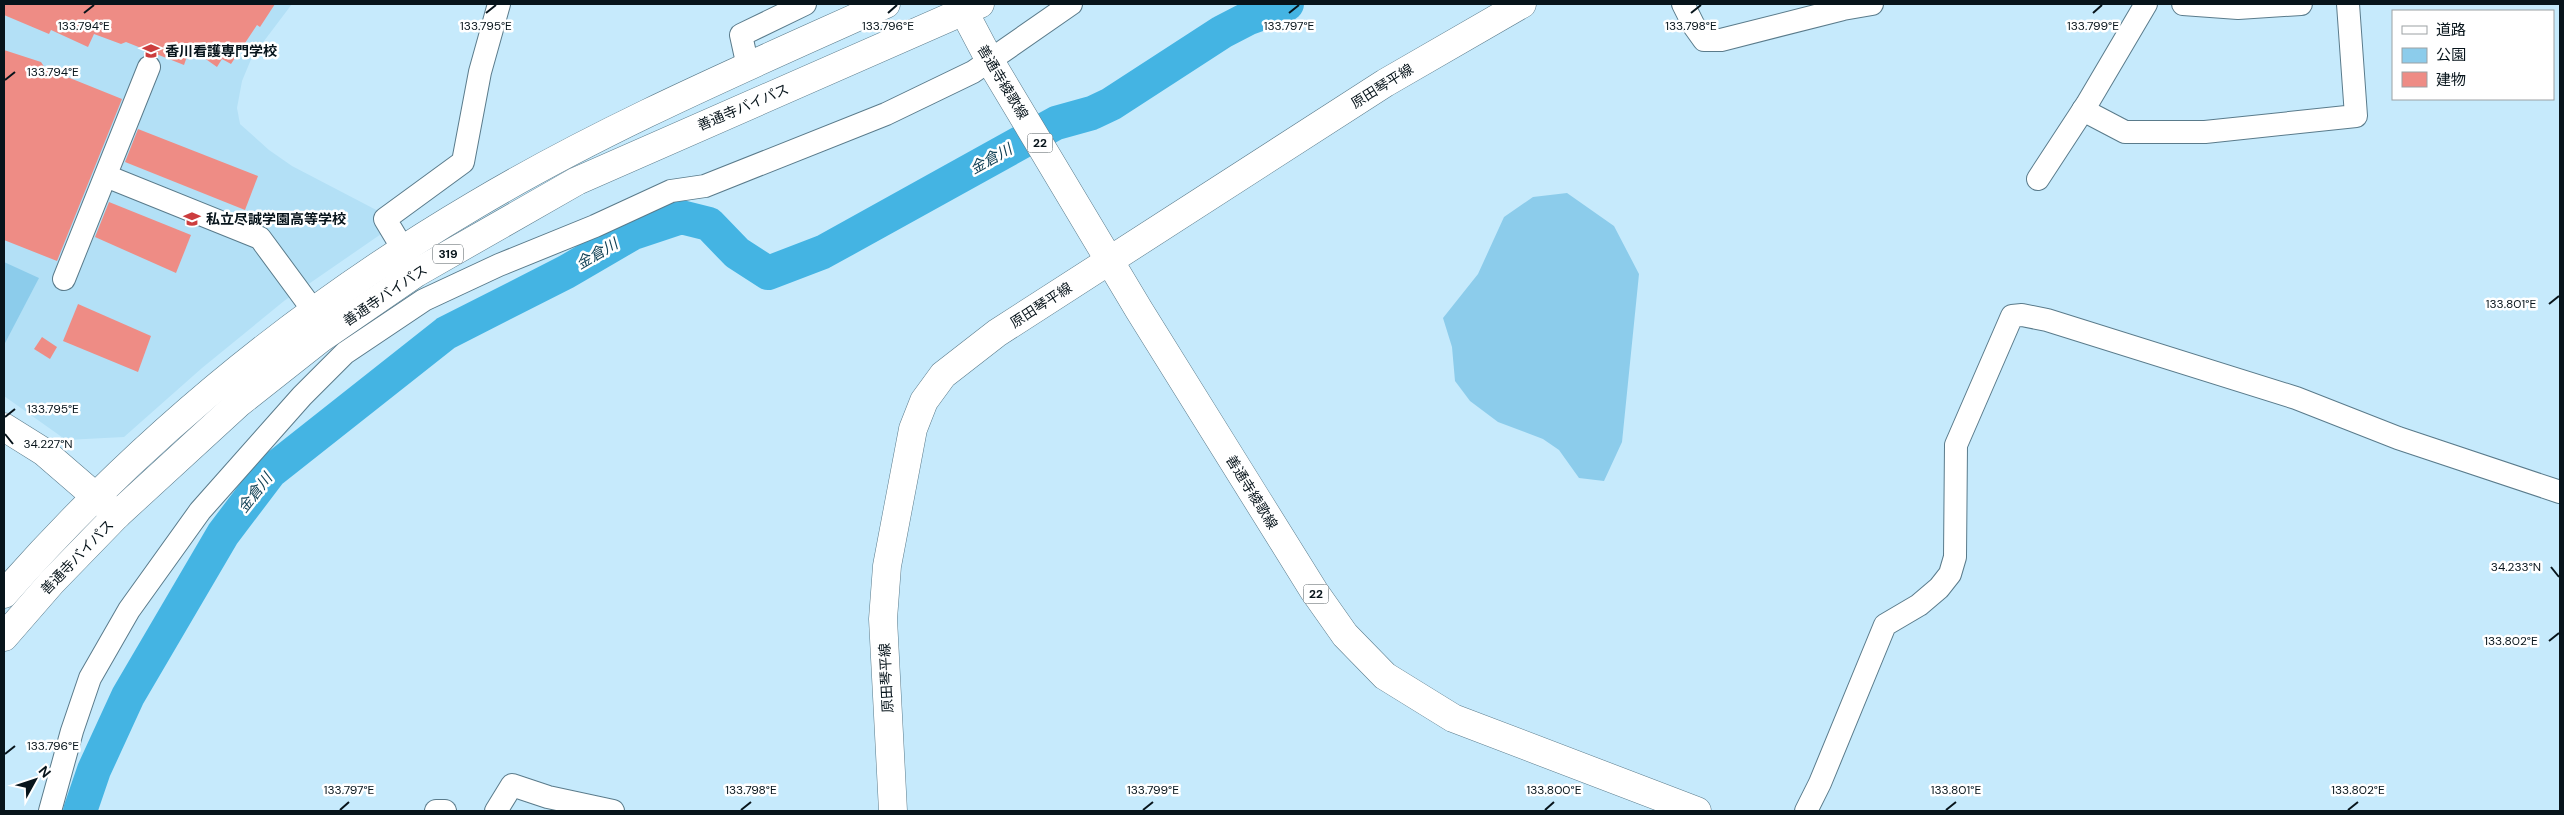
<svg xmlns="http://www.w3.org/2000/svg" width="2564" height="815" viewBox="0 0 2564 815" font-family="'DM Sans','Noto Sans JP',sans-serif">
<rect width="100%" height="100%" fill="#c6eafc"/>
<path fill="#b3e0f6" d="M4 4H292L252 57 242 81 237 108 240 124 269 150 292 166 384 214V232L284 301 202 368 124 437 66 440 4 396Z"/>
<g fill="#8ccceb">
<path d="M1567 193 1614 226 1639 274 1622 442 1604 481 1579 478 1559 450 1543 439 1498 422 1470 401 1455 381 1452 347 1443 318 1478 274 1504 217 1533 197Z"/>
<path d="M4 262 39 278 4 345Z"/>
</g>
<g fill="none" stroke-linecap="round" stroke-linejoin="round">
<path stroke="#44b4e3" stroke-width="34" d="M80 811 94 770 128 696 223 534 270 472 446 333 566 272 633 233 681 217 709 224 737 253 768 273 823 252 1056 123 1092 113 1111 104 1222 32 1249 18 1287 4"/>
</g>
<g fill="#ee8c85">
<path d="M4 4H275L260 27 257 25 231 64 222 59 217 67 190 48 184 65 126 42 121 44 94 34 88 47 51 30 49 34 4 15Z"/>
<path d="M4 50 41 62 45 68 122 99 57 261 4 240Z"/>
<path d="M138 129 258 176 245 210 125 162Z"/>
<path d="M109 202 191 235 176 273 95 237Z"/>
<path d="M78 304 151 336 138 372 63 341Z"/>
<path d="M42 337 57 347 50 359 34 349Z"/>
</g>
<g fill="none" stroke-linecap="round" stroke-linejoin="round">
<g stroke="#5a7b8b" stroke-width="24">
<g id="minor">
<path d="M1683 4 1694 26 1704 40H1721L1843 9 1872 4"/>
<path d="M2183 4 2238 8 2301 4"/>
<path d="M748 67 741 35 805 4"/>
<path d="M2083 110 2125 132H2205L2356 116 2348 4"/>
<path d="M106 176 260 238 313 310"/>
<path d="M2038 179 2087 104 2146 4"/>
<path d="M403 249 385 219 463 162 480 72 499 4"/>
<path d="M64 279 149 67"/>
<path d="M50 811 72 731 90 678 129 610 200 511 302 396 345 353 424 300 499 265 595 226 671 191 705 186 886 114 973 72 1071 4"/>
<path d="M436 811H445"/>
<path d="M496 811 512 785 548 797 613 811"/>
<path d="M1806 811 1820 783 1885 625 1919 605 1939 588 1950 574 1955 557 1956 445 2012 316 2022 315 2047 320 2296 398 2398 438 2560 492"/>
</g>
</g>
<g stroke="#5a7b8b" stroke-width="29">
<g id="major">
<path d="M960 4 990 61 1139 310 1314 591 1345 635 1385 676 1453 718 1697 811"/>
<path d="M4 427 44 452 117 515"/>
<path d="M893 811 883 619 887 566 913 429 924 401 943 375 997 333 1385 83 1522 4"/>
</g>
</g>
<g stroke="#5a7b8b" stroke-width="29">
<g id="highway">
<path d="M4 594C141 438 297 310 475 205 606 127 747 67 886 4"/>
<path d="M4 637 51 583 117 515 239 403 320 339 416 273 577 181 980 4"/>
</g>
</g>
<use href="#minor" stroke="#fff" stroke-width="22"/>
<use href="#major" stroke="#fff" stroke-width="28"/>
<use href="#highway" stroke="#fff" stroke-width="28"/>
</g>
<path fill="none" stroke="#07141b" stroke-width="2" d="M84 13 94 5M486 13 496 5M888 13 897 5M1289 13 1299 5M1691 13 1701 5M2093 13 2102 5M5 80 15 72M2549 304 2559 296M5 417 15 409M5 434 13 444M2551 567 2559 577M2549 641 2559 633M5 754 15 746M340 810 349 802M741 810 751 802M1143 810 1153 802M1545 810 1554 802M1946 810 1956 802M2348 810 2358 802"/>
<defs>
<g id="university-bare" transform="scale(1.35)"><path d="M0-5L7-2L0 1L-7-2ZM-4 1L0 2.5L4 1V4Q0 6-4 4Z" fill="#cc3d3e" stroke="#fff" stroke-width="2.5" paint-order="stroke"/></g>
<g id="school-bare" transform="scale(1.35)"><path d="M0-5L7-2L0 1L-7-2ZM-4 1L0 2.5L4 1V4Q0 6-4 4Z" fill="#cc3d3e" stroke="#fff" stroke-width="2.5" paint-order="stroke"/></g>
</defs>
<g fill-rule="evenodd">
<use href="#university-bare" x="151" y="51"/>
<use href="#school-bare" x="192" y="219"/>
</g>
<g text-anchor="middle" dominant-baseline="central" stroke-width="5" stroke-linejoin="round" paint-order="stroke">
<g fill="#fff" stroke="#515a5f" stroke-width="1">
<rect x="1027.5" y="133.5" width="25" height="19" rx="4"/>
<rect x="433" y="244.5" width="30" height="19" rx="4"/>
<rect x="1303.5" y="584.5" width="25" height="19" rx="4"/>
</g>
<g font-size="12" font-weight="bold" fill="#07141b">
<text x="1040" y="143">22</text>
<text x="448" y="254">319</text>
<text x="1316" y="594">22</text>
</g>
<g font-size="14" font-weight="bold" fill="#07141b" stroke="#fff" text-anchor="start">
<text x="165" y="51">香川看護専門学校</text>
<text x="206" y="219">私立尽誠学園高等学校</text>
</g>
<g font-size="14" fill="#07141b" stroke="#fff">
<text transform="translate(1003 82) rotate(59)">善通寺綾歌線</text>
<text transform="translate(1382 86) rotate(-32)">原田琴平線</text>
<text transform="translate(743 107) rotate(-23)">善通寺バイパス</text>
<text transform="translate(385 295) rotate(-34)">善通寺バイパス</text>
<text transform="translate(1041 305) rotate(-33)">原田琴平線</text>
<text transform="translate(1252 492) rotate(58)">善通寺綾歌線</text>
<text transform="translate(77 557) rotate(-46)">善通寺バイパス</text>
<text transform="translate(886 678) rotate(-93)">原田琴平線</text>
</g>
<g font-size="15" font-style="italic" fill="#134256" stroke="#fff">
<text transform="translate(991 159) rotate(-29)">金倉川</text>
<text transform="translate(597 254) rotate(-30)">金倉川</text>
<text transform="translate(255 493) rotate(-52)">金倉川</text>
</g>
</g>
<g font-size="12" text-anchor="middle" fill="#07141b" stroke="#fff" stroke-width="5" stroke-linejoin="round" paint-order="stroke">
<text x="84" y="30">133.794°E</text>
<text x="486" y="30">133.795°E</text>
<text x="888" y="30">133.796°E</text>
<text x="1289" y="30">133.797°E</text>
<text x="1691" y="30">133.798°E</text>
<text x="2093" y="30">133.799°E</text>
<text x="53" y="76">133.794°E</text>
<text x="2511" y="308">133.801°E</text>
<text x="53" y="413">133.795°E</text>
<text x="48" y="448">34.227°N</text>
<text x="2516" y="571">34.233°N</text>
<text x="2511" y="645">133.802°E</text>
<text x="53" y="750">133.796°E</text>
<text x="349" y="794">133.797°E</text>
<text x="751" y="794">133.798°E</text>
<text x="1153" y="794">133.799°E</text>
<text x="1554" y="794">133.800°E</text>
<text x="1956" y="794">133.801°E</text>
<text x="2358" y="794">133.802°E</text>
</g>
<rect width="2564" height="815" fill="none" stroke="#07141b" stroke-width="10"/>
<rect x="2392" y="10" width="162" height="90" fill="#ffffff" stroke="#9ca1a4"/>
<rect x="2402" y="26" width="25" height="8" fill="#ffffff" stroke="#9ca1a4"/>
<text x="2436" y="35" font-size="15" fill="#07141b">道路</text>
<rect x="2402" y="48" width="25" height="15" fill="#8ccceb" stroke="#9ca1a4"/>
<text x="2436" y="60" font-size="15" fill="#07141b">公園</text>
<rect x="2402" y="72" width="25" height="15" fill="#ee8c85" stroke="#9ca1a4"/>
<text x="2436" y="85" font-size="15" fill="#07141b">建物</text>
<g transform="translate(35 780) rotate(50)" stroke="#ffffff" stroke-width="4" paint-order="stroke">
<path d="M0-4L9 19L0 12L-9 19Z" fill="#07141b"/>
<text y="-8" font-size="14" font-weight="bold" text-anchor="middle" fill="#07141b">N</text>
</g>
</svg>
